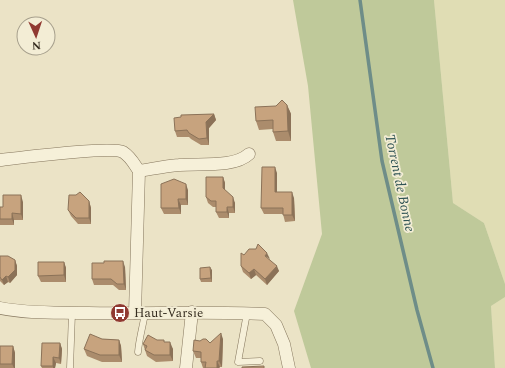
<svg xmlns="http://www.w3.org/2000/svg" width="505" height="368" viewBox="0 0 505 368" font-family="Spectral,serif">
<rect width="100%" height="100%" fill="#ebe3c6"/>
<g fill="#e0ddb4">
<path d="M434 0H505V284L484 223 453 203Z"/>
<path d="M505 297V368H495L491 306Z"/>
</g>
<path fill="#bfc99a" d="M293 0H434L453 203 484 223 505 284V297L491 306 495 368H311L294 311 322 234 308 86Z"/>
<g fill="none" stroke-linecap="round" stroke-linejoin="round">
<path stroke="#6e8d88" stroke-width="3.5" d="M360 0 382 161 417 310 433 368"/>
<g stroke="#85765d" stroke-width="7">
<g id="lane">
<path d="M247 313 238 362 260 361"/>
<path d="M138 352C139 339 143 326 145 313"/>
<path d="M70 368 72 313"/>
</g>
</g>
<g stroke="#85765d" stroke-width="13">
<g id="street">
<path d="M0 160C18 158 112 146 123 152 131 157 134 164 139 171L135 313"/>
<path d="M139 171C152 169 166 166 179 165 199 163 234 168 249 154"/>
<path d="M0 308C29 314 59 312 88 313 147 314 206 311 265 314L276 325 284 344 289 368"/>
<path d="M186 368 192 312"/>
</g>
</g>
<use href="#lane" stroke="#f6f0d9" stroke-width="6"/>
<use href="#street" stroke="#f6f0d9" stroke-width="12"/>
</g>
<g fill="#ab8c6c">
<path d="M287 105 291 114V141H276L273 132V129L259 130 256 121 276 106Z"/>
<path d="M214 114 216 120 209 128V145H201L191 139 189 137H177L175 131 181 117Z"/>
<path d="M277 173V192L294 198 295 221 285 222 283 214H264L261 208Z"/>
<path d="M223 177 225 183V190L235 203V213H229V218H219L216 212V207H213L208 203 206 197Z"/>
<path d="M188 190V205H181V214H164L161 208Z"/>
<path d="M89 201 91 208V224H78L71 216 68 210Z"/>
<path d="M23 202V220H14V225H0V207H3Z"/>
<path d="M244 255 269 259 279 271 267 285 256 275 251 279 243 272 241 266Z"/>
<path d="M0 256 15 260 17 266V275L10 283 8 282 4 285 0 281Z"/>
<path d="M64 262 66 268V282H41L38 276Z"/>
<path d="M125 267 126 290H119L113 285H94L92 279Z"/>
<path d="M212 270V282H201L200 279Z"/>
<path d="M102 339 119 340 121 346 122 362H102L87 356 84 349Z"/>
<path d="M223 339 222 367H220L219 368H203L201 362V358H196L193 351 210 343Z"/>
<path d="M157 340 165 342 173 349V361L156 362 147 356 143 344Z"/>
<path d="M60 343 62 349 61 364 56 363 55 368H42L41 366Z"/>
<path d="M0 346H13L15 353V368H0Z"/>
</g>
<g fill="#8b7258">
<path d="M287 105 291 114V141L288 131Z"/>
<path d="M214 114 216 120 209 128V145L207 138 206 122Z"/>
<path d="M275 167 277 173V198L275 192Z"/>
<path d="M223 177 225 183V194L223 188Z"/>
<path d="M186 184 188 190V205L186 199Z"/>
<path d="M292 192 294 198 295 221 292 215Z"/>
<path d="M21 195 23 202V220L21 214Z"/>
<path d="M233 197 235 203V213L233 207Z"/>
<path d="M178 199 181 205V214L179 208Z"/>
<path d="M89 201 91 208V224L89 218Z"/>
<path d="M227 207 229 213V218L227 212Z"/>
<path d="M12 213 14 220V225L12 219Z"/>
<path d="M267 253 270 259 265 256Z"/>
<path d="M15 260 17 266V275L10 283 8 277Z"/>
<path d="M123 261 125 267 126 290 124 284Z"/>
<path d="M64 262 66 268V282L64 275Z"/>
<path d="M277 266 279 271 267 285 265 279Z"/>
<path d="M210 267 212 270V282L211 278Z"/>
<path d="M254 269 256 275 251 279 249 273Z"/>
<path d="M6 276 8 282 4 285 2 280Z"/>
<path d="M221 333 223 339 222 367 219 361Z"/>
<path d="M119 340 121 346 122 362 119 355Z"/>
<path d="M170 342 173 349V361L170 355Z"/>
<path d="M60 343 62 349 61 364 59 358Z"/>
<path d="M13 346 15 353V368H14L12 364Z"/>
<path d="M53 357 56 363 55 368H53Z"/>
<path d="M217 361 220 367 219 368H217Z"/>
</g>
<g fill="#c7a37e" stroke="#8b7258">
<path d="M282 100 287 105 288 131 273 132V120L256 121 255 107 276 106Z"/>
<path d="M214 114 206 122 207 138 199 139 189 133 187 130 175 131 174 118 181 117V115Z"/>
<path d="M262 167H275V192H292V215H283V208H261Z"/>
<path d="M206 177H223V188L233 197V207H227V212H216V201H211L206 197Z"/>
<path d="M174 179 186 184V199H178L179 208H161V184Z"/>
<path d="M80 192 89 201V218H76L68 210 69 195H76Z"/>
<path d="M3 195H21V214L12 213V219H0V207H3Z"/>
<path d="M258 244 267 253 265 256 277 266 265 279 254 269 249 273 241 266V253L244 255 249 249H256Z"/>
<path d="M0 256H8L15 260V270L8 277 6 276 2 280 0 277Z"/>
<path d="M104 261H123L124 284H117L111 279H92V263H104Z"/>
<path d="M38 262H64V275L38 276Z"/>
<path d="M210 267 211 278 200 279V268Z"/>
<path d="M221 333 219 361H217V368H205L206 362H201V352L193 351 194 340 200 341 203 339H206L210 343Z"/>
<path d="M90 334 102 339 119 340V355H100L84 349Z"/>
<path d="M148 335 157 340H164V342H170V355H154L145 350 147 346 143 344Z"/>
<path d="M42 343H60L59 358 53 357V366H41Z"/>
<path d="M0 346H13L12 364H0Z"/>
<path d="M264 366V368H242V367Z"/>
</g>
<defs>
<g id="bus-disc" transform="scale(1)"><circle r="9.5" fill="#903931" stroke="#f3edd5"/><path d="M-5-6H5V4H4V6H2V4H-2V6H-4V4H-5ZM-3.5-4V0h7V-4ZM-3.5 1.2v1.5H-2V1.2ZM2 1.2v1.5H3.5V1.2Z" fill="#fff"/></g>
</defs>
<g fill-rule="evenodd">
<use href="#bus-disc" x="120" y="313"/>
</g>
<g text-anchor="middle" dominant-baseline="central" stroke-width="3.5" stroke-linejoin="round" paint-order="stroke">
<g font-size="13" fill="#362d20" stroke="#f3edd5" text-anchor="start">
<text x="134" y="313">Haut-Varsie</text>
</g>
<g font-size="14" font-style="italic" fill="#305455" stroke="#f3edd5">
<text transform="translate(400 183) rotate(78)">Torrent de Bonne</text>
</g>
</g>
<g transform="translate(36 36) rotate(177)"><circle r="19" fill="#f3edd5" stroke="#a7a08d"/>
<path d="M0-3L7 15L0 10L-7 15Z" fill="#903931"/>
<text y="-6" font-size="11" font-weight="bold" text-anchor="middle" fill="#362d20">N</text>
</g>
</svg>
